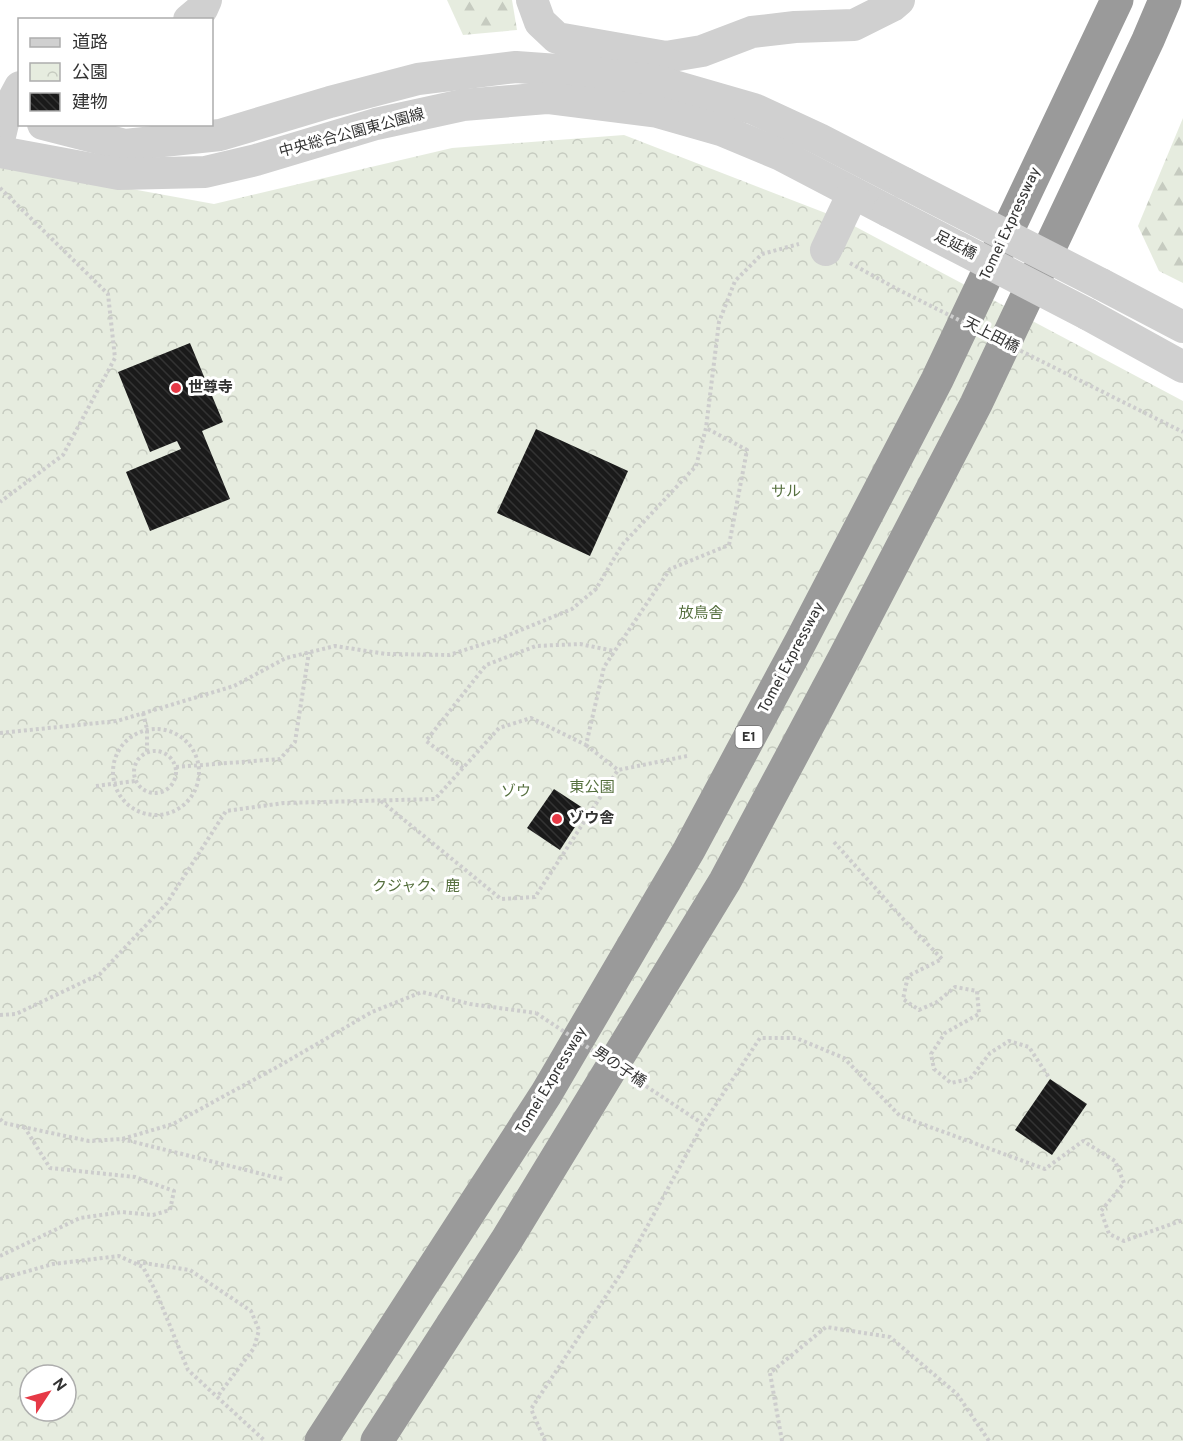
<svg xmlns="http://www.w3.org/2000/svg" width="1183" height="1441" viewBox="0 0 1183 1441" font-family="Overpass,'Noto Sans JP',sans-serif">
<defs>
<pattern id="forest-firs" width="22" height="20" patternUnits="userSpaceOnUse" patternTransform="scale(1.5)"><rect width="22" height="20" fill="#e6ecdf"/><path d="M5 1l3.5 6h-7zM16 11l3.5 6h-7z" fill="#c6cbc0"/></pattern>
<pattern id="park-crowns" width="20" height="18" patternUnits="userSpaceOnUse" patternTransform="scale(1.5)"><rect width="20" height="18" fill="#e6ecdf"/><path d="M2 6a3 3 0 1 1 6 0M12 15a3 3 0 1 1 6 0" fill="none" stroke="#c6cbc0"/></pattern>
<pattern id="building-back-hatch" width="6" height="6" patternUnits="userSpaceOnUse" patternTransform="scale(1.5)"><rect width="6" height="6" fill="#1a1a1a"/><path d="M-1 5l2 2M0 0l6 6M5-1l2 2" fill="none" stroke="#333"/></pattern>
</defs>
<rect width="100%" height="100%" fill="#fff"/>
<g fill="url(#forest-firs)">
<path d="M447 0H512L517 30 463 35Z"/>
<path d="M1183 118V283L1159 271 1138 226Z"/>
</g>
<path fill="url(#park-crowns)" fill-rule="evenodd" d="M624 135 841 219 1183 401V1441H0V165L214 204 452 148ZM30 1375H66V1411H30Z"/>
<g fill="url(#building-back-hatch)">
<path d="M190 343 223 422 202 431 230 499 150 531 126 472 181 449 177 441 150 452 118 372Z"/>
<path d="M536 429 628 471 590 556 497 513Z"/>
<path d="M554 789 586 810 560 850 527 828Z"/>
<path d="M1050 1079 1087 1104 1052 1155 1015 1130Z"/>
</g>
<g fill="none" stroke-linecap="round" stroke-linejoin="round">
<g stroke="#cdcdcd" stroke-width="4" stroke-dasharray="3 3" stroke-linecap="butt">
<path d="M0 188 108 294 115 358 63 455 0 502"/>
<path d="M850 263 897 289"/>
<path d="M1085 383 1183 432"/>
<path d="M143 713 147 729V752"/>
<circle cx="156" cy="772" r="43"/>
<path d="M0 733 117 721 234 686 286 658 335 646 386 654 449 655 499 639 572 609 596 589 622 545 696 466 706 428 719 322 735 281 762 254 799 244"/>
<path d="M586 745 618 770 687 756"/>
<circle cx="155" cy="772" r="21"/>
<path d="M176 767 280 759 295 742 309 652"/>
<path d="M463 768 426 741 486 665 536 646 580 644 614 651"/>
<path d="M96 786 135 781"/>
<path d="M381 801 501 899 535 897 618 770"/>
<path d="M834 842 904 920 942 959 908 976 903 999 919 1010 937 1002 955 987 977 991 979 1014 945 1033 931 1054 934 1069 951 1083 970 1079 990 1053 1009 1041 1029 1047 1050 1079"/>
<path d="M0 1015 16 1014 100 974 167 903 226 811 284 803 435 799 499 728 531 718 586 745 604 667 670 569 729 545 747 450 706 428"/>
<path d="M0 1119 4 1123 89 1141 122 1139 173 1124 279 1066 372 1012 422 992 470 1004 536 1013"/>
<path d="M122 1139 282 1179"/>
<path d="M0 1256 80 1218 122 1212 153 1215 170 1210 174 1191 135 1177 50 1168 25 1128"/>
<path d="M137 1262 190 1270 251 1311 259 1330 254 1348 217 1397"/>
<path d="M0 1279 53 1264 119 1256 143 1267 157 1294 188 1370 265 1441"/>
<path d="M545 1441 531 1409 624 1269 703 1124 760 1038H796L844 1058 900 1116 1045 1169 1083 1141 1115 1161 1124 1183 1101 1211 1109 1234 1124 1241 1183 1220"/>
<path d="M782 1441 770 1373 826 1327 890 1337 957 1394 989 1441"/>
</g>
<g stroke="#d0d0d0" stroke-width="32">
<path d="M532 0 540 22 557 38 666 57 702 51 752 32 795 27 854 25 892 6 899 0"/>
<path d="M189 20 202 9 206 0"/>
<path d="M43 124 125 145 220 135 330 102 418 79 516 67 586 72 657 81 754 109 819 139 904 183"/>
<path d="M0 136 5 115 20 87"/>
<path d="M0 152 119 174 205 172 256 160 376 124 463 105 547 98 658 112 721 130 781 155 888 211"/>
<path d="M826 250 853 193"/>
<path d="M1101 284 1183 327"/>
<path d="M1087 314 1183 367"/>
</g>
<g stroke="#9a9a9a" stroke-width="33">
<path d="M321 1441 546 1094 689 850 801 641 937 380 1117 0"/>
<path d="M377 1441 506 1241 725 881 844 658 976 404 1148 40 1165 0"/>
</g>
<g stroke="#cdcdcd" stroke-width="4" stroke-dasharray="3 3" stroke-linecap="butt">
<path d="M897 289 1085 383"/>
<path d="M536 1013 703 1124"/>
</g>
<g stroke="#d0d0d0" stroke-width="32">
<path d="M904 183 1101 284"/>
<path d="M888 211 1087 314"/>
</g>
</g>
<g fill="#e63946" stroke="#fff" stroke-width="2">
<circle cx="176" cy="388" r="6"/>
<circle cx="557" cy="819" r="6"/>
</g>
<g text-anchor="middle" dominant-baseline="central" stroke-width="6" stroke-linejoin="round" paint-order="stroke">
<rect fill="#fff" stroke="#707070" stroke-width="1.5" x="735.5" y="726" width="27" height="22" rx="4.5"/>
<g font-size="14" font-weight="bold" fill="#333">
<text x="749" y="737">E1</text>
</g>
<g font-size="15" fill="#333" stroke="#fff">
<text transform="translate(352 134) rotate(-15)">中央総合公園東公園線</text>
<text transform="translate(1011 224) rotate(-65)">Tomei Expressway</text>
<text transform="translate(955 246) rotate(27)">足延橋</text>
<text transform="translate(991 336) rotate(27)">天上田橋</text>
<text transform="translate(792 658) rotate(-62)">Tomei Expressway</text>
<text transform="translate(619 1068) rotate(34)">男の子橋</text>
<text transform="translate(552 1081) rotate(-59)">Tomei Expressway</text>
</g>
<g font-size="15" font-weight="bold" fill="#333" stroke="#fff" text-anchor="start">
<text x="188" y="388">世尊寺</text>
<text x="569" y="819">ゾウ舎</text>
</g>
<g font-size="15" fill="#56703f" stroke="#fff">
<text x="786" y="492">サル</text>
<text x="701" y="614">放鳥舎</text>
<text x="592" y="788">東公園</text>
<text x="516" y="792">ゾウ</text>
<text x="416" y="887">クジャク、鹿</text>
</g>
</g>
<rect x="18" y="18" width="195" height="108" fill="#ffffff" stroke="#adadad" stroke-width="1.5"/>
<rect x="30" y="38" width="30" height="9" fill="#d0d0d0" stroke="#adadad" stroke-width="1.5"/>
<text x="72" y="48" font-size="18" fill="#333333">道路</text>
<rect x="30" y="63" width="30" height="18" fill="url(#park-crowns)" stroke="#adadad" stroke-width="1.5"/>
<text x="72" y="78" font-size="18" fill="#333333">公園</text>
<rect x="30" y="93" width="30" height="18" fill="url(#building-back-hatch)" stroke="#adadad" stroke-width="1.5"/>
<text x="72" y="108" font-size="18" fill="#333333">建物</text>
<g transform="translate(48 1393) rotate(54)"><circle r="28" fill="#ffffff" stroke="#adadad" stroke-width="1.5"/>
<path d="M0-4.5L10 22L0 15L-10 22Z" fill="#e63946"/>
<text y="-9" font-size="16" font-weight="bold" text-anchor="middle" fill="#333333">N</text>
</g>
</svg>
